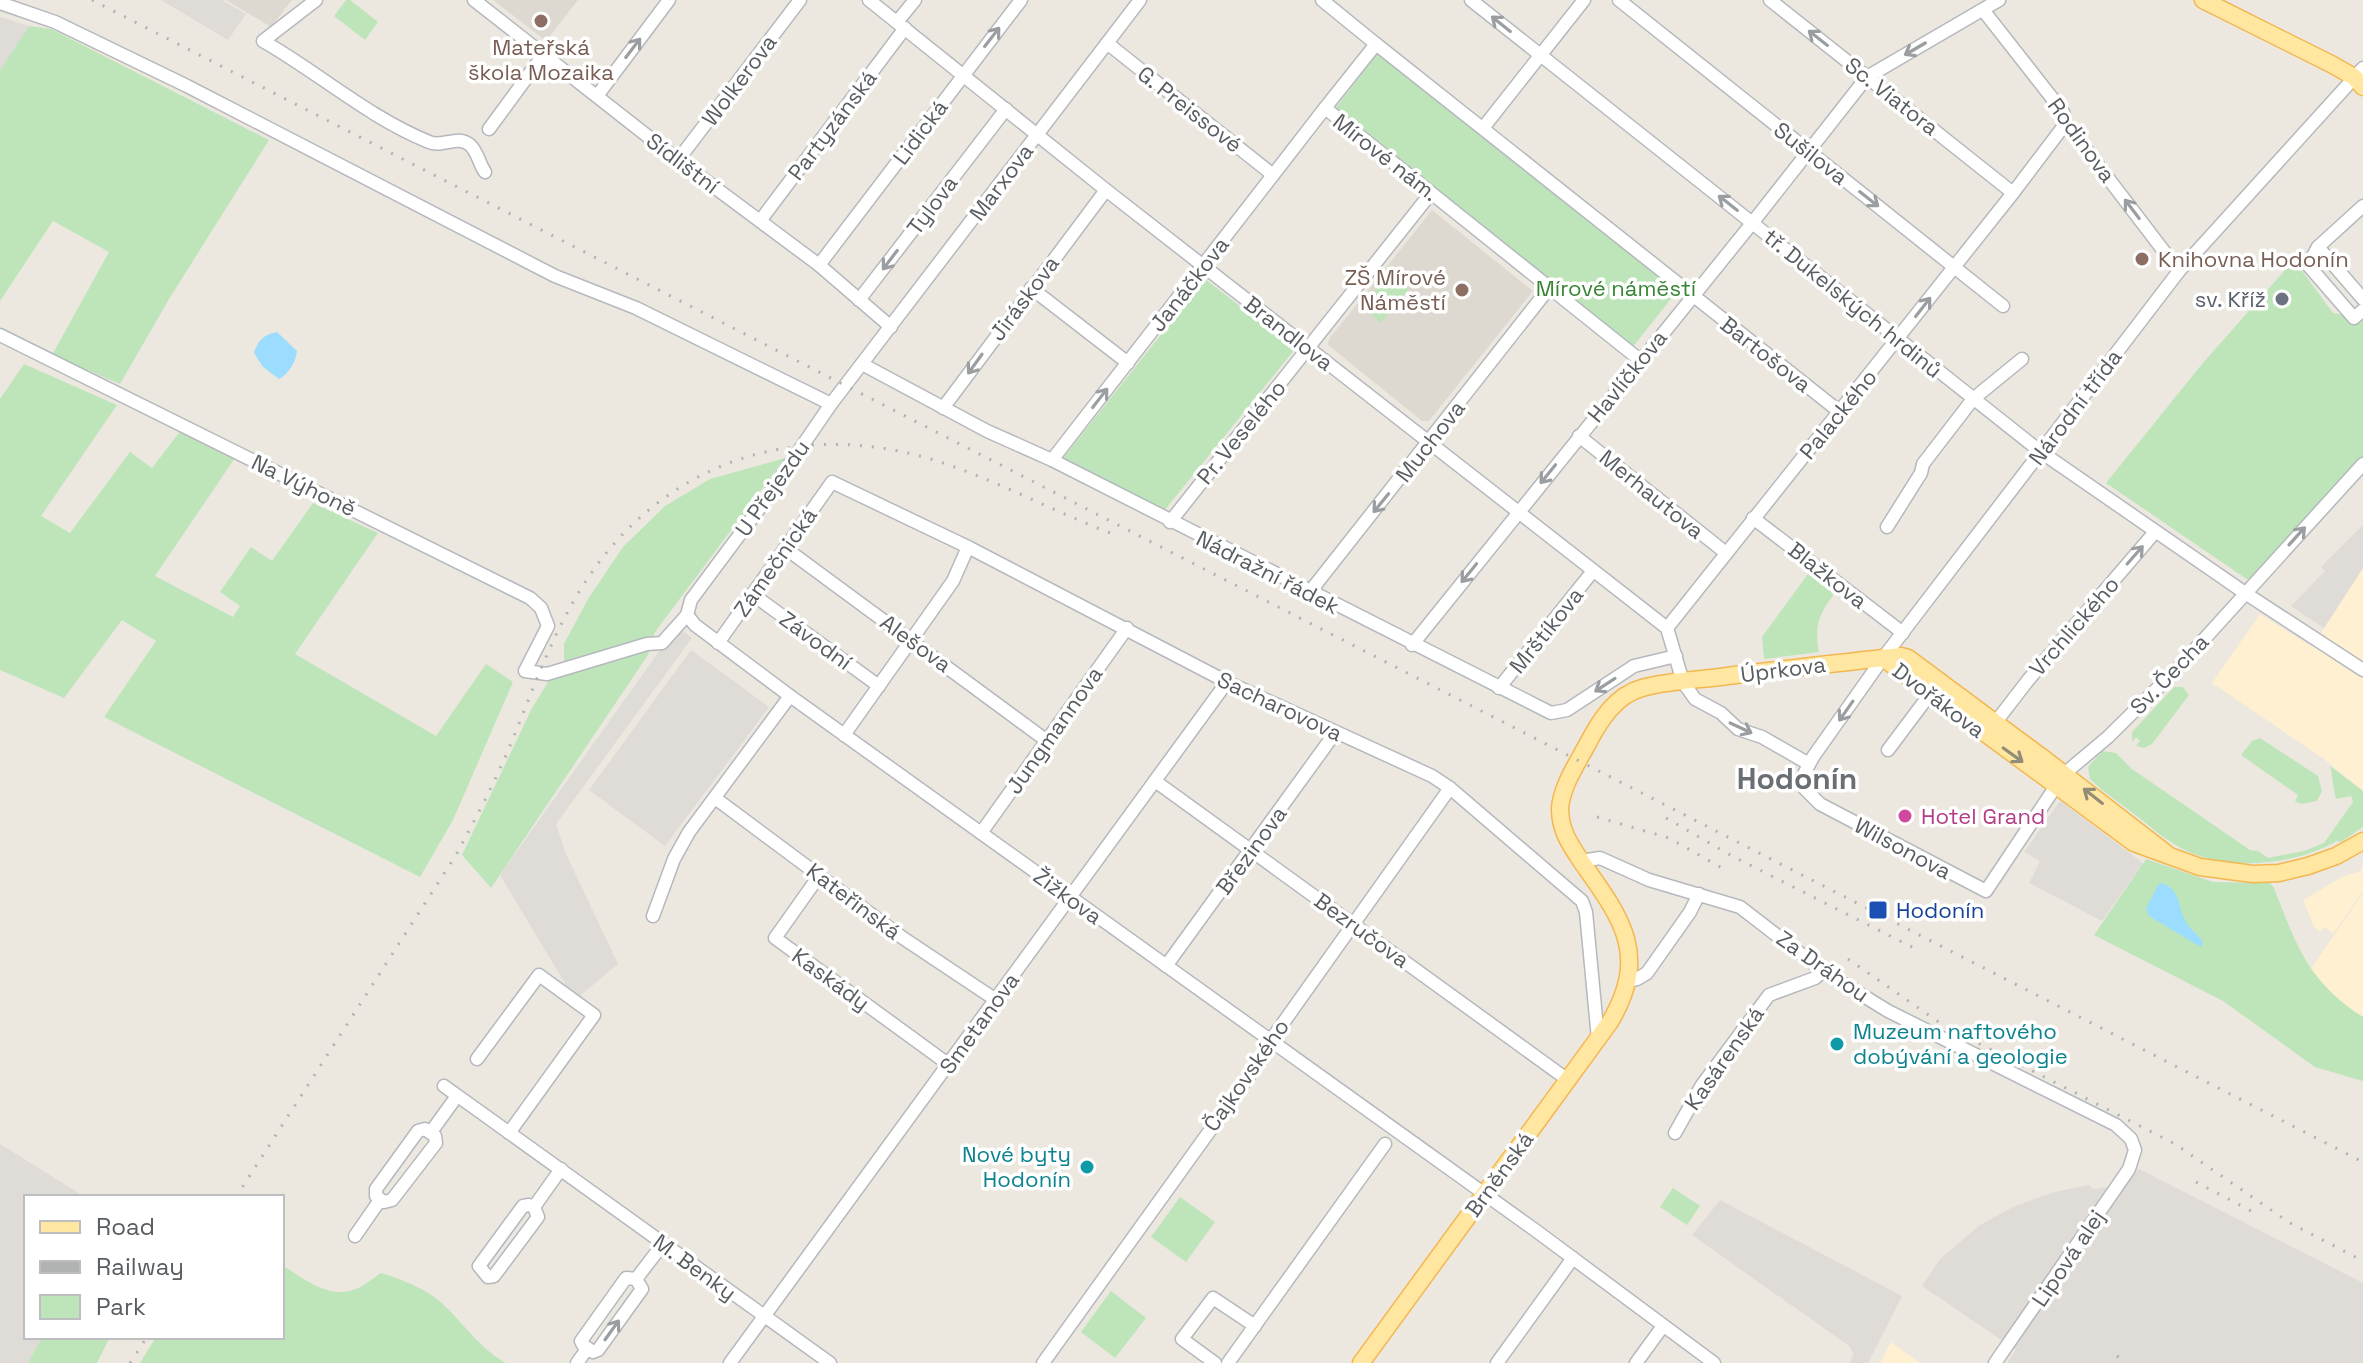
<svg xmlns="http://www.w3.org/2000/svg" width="2363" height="1363" viewBox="0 0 2363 1363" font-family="'Space Grotesk',sans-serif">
<rect width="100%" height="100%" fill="#ece8df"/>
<g fill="#fef0d1">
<path d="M2363 568V791L2324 759 2212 683 2260 614 2312 647Z"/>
<path d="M2363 865V891L2333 934 2324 927 2320 932 2314 927 2303 900 2346 875 2360 872Z"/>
<path d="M2363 893V1017L2339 1002 2310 970Z"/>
<path d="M1891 1342 1920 1363H1880Z"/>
</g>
<g fill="#dfdbd7">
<path d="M161 0H222L246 14 228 40Z"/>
<path d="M0 17 29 26 0 70Z"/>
<path d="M2363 525V568L2324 628 2291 606 2325 571 2321 567Z"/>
<path d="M677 626 692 638 556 824 566 854 618 964 575 1000 500 875Z"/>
<path d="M691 650 769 707 665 846 589 790Z"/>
<path d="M2060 801 2143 863 2102 921 2029 883 2040 861 2024 852Z"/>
<path d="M0 1144 85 1197H26V1337H42L28 1363H0Z"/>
<path d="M2139 1169 2363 1283V1363H2007L2016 1350 1922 1286 1940 1259 1980 1225 2013 1207 2054 1192 2089 1185 2093 1189 2125 1185Z"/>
<path d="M1720 1200 1902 1296 1868 1363H1849L1854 1354 1849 1346 1692 1235Z"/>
</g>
<g fill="#ded9d0">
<path d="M226 0H292L271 27Z"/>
<path d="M493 0H578L546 41Z"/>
<path d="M1432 210 1533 291 1429 421H1422L1328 345 1329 339Z"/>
</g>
<g fill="#bee5ba">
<path d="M346 0H350L378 22 365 40 334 16Z"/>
<path d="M29 26 51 29 269 140 169 299 120 384 52 355 109 252 53 221 0 301V70Z"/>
<path d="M1379 51 1678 290 1632 348 1335 109Z"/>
<path d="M2294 260 2333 313 2363 318V461L2248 580 2106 483 2202 364Z"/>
<path d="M1389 273 1409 289 1381 323 1362 307Z"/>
<path d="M1205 279 1295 349 1164 511 1060 462Z"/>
<path d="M24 364 117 405 41 516 70 533 130 452 152 468 182 429 235 458 155 576 233 617 240 606 220 592 251 547 272 561 313 503 378 533 295 654 436 736 486 664 513 682 453 820 420 877 104 717 156 641 122 620 64 698 0 670V399Z"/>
<path d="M785 458 655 632 648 655 491 888 462 855 532 708 548 682 564 666V644L588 599 623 547 665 506 710 479Z"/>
<path d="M1808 574 1834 594C1819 614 1814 626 1819 652L1764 659 1762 637Z"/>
<path d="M2174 687H2183L2189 695 2152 744 2144 748 2136 746 2140 741 2136 737 2132 742V732Z"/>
<path d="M2260 738 2318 776 2322 791 2317 801 2301 804 2295 801 2298 795 2241 755 2252 741Z"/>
<path d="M2102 751 2116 753 2132 769 2250 850 2258 851 2268 858 2304 851 2324 843 2353 802 2351 796 2336 799C2333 789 2333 777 2330 766L2363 791V827L2341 842 2337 841C2291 867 2220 873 2174 844 2160 836 2148 824 2134 814 2120 803 2103 792 2090 779L2088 767Z"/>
<path d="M2146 859 2213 882 2270 883 2274 888C2297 947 2308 981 2363 1017V1081L2315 1067 2223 1001 2094 935Z"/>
<path d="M1673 1188 1700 1206 1687 1225 1660 1207Z"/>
<path d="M1180 1197 1215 1222 1186 1262 1151 1237Z"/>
<path d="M282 1265C301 1277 328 1299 353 1290 363 1287 372 1279 381 1273 404 1280 430 1290 447 1308 466 1327 482 1350 506 1363H140L156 1337 185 1339 186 1337H282Z"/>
<path d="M1111 1291 1146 1318 1115 1358 1081 1332Z"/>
<path d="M42 1337H110L97 1363H28Z"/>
</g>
<g fill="#9cddff">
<path d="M277 332 297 351C296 361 289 374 279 379L263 367 254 353C257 341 265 334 277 332Z"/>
<path d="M2162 883C2182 891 2177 906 2186 922 2191 931 2199 934 2203 943L2201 947 2149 916 2146 909 2158 885Z"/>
</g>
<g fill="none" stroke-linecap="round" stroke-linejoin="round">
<g stroke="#b5b8bd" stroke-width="15">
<g id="minor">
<path d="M316 0 263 41C319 73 368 117 429 142 442 148 458 134 470 145 478 152 479 164 485 172"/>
<path d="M474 0 678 160 819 265 891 327"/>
<path d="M869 0 1106 190 1667 628 1683 682 1695 699 1721 713 1738 729 1762 737 1809 764"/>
<path d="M1322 0 1376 44"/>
<path d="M1471 0 2041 452 2245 593 2363 670"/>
<path d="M1619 0 2003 306"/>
<path d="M1770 0 2013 193"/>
<path d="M0 3 55 22 187 86 555 276 636 308 831 404"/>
<path d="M1983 10 2063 112 2066 123 2179 271"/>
<path d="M897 22 915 0"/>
<path d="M1107 43 1273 175"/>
<path d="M2363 68 2179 271 1883 658 1813 757 1805 772V789L1820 804 1986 891 2064 774 2108 737 2178 668 2363 464"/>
<path d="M597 96 669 0"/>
<path d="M1483 128 1584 0"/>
<path d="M489 129 544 54"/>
<path d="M678 160 800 0"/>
<path d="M2363 206 2318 247 2308 265 2354 318 2363 310"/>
<path d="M760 221 905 28"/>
<path d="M2318 247 2363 299"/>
<path d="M819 265 1021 0"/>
<path d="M1031 288 1128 363"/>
<path d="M859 300 1006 109"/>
<path d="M0 335 530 598 541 608 548 626 525 671 547 674 647 644 662 643 687 615"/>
<path d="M1640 360 1325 108 1376 44 1840 412"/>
<path d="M862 364 987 431 1052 460 1551 713 1567 710 1634 666 1676 656"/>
<path d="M943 408 1106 190"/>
<path d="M1579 436 1726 553"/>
<path d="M1052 460 1325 108"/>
<path d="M1753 518 1903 633"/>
<path d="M1170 522 1431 193"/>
<path d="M1887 527 1921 473 1923 464 1973 399 2022 359"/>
<path d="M785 548 1047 741"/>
<path d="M1309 593 1549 288"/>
<path d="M752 594 879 686"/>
<path d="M687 615 695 625 790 696 1535 1230 1714 1363"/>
<path d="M687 615 691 600 761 506 831 404 1140 0"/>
<path d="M1667 628 2013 193 2066 123"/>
<path d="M718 643 832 482 968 547 1227 682 1432 776 1450 788 1582 901 1586 912 1598 1039"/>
<path d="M1412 645 1753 222 1867 77 1999 0"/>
<path d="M1499 688 1593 571"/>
<path d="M1995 723 2029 679 2155 532"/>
<path d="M844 735 953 581 968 547"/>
<path d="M1888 750 1930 694"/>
<path d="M1155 781 1568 1080"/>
<path d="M715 798 903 938 996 1000"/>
<path d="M981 833 1127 628"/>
<path d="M1581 861 1600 858 1649 880 1740 907 1823 971 1888 1011 2116 1125 2131 1139 2135 1150 2129 1169 1995 1363"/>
<path d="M819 876 775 938 948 1064"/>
<path d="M653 916 674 859 689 832 790 696"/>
<path d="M1166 966 1335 733"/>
<path d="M1629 981 1637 979 1647 973 1690 912 1699 894"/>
<path d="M477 1059 539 975 594 1015 509 1133"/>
<path d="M444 1086 830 1363"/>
<path d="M425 1129 435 1136 436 1143 392 1200 384 1202 376 1196V1189L418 1131Z"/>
<path d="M431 1132 457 1096"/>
<path d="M1675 1133 1702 1085 1769 995 1815 978 1823 971"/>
<path d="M529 1205 534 1207 538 1217 494 1276 488 1277 479 1266 523 1206Z"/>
<path d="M534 1207 561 1169"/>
<path d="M355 1236 380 1200"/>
<path d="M636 1279 642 1289 598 1350 593 1352 583 1345 581 1341 626 1278 636 1279 663 1244"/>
<path d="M577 1363 587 1349"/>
<path d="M730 1363 1227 682"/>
<path d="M1043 1363 1262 1058 1271 1040 1450 788"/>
<path d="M1215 1363 1182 1339 1213 1298 1255 1326"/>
<path d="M1228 1363 1385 1144"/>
<path d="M1497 1363 1573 1258"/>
<path d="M1636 1363 1663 1326"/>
</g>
</g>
<g stroke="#f4b650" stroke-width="19">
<g id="major">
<path d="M2203 0 2333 65 2354 77 2363 87"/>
<path d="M1883 658 2134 843 2200 867 2253 874 2279 873 2308 866 2336 856 2363 841"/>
<path d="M1361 1363 1610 1022C1649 956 1623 920 1583 864 1571 846 1560 831 1560 809 1561 787 1578 762 1588 743 1600 720 1616 695 1642 688 1667 681 1695 680 1720 677 1780 669 1841 663 1901 656L1908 658 2043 758 2166 853"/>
</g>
</g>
<use href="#minor" stroke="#fff" stroke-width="12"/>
<use href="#major" stroke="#ffe7a1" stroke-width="16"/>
<g stroke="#b1b2b2" stroke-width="3" stroke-dasharray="2 10" stroke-linecap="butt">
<path d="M92 0 2363 1162"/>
<path d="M1597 817 1669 838 1722 868"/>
<path d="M1666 818 1732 856 1914 948"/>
<path d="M1848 959 1943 1025 2175 1144 2290 1223 2363 1261"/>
<path d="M2196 1182 2257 1214"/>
<path d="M236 1197 456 855C476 818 496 780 512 741 532 692 549 643 576 597 652 466 790 416 934 460 997 480 1056 513 1118 536"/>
<path d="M2117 1356 2127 1363"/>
<path d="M130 1363 147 1337"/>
</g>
</g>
<defs><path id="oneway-shaft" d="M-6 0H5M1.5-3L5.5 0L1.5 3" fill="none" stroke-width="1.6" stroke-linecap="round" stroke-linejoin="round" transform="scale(2)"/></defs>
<g stroke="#9b9ea0">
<use href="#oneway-shaft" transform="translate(1501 24) rotate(-141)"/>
<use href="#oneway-shaft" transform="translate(992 37) rotate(-52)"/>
<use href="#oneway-shaft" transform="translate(1818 38) rotate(-142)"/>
<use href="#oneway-shaft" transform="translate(633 48) rotate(-53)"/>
<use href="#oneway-shaft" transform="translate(1915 49) rotate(150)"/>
<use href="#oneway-shaft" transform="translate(1869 199) rotate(38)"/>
<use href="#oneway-shaft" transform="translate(1728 203) rotate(-142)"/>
<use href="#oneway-shaft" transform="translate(2132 209) rotate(-127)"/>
<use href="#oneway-shaft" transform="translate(890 260) rotate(127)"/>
<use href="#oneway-shaft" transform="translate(1923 307) rotate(-52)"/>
<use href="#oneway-shaft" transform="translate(975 364) rotate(126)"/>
<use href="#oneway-shaft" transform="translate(1100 398) rotate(-52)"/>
<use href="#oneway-shaft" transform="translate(1548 474) rotate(129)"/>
<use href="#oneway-shaft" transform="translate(1381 503) rotate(129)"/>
<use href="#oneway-shaft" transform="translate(2297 536) rotate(-48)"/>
<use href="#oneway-shaft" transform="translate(2135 555) rotate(-49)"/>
<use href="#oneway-shaft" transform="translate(1469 573) rotate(129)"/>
<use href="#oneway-shaft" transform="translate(1605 685) rotate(147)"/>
<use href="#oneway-shaft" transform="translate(1846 711) rotate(125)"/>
<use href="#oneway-shaft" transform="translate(1741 728) rotate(25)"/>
<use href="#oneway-shaft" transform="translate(612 1330) rotate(-54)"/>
</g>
<g stroke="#928d77">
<use href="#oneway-shaft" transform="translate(2013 755) rotate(36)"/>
<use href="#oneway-shaft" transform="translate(2093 796) rotate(-142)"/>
</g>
<g fill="#8d6e63" stroke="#fff" stroke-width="3">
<circle cx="541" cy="21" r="8"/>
<circle cx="2142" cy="259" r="8"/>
<circle cx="1462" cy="290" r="8"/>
</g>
<circle fill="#6b7280" stroke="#fff" stroke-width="3" cx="2282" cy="299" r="8"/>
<circle fill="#d1479c" stroke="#fff" stroke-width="3" cx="1905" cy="816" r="8"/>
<rect fill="#1a4fb4" stroke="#fff" stroke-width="3" x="1868" y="900" width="20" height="20" rx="4"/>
<g fill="#0f9aa8" stroke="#fff" stroke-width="3">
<circle cx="1837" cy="1044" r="8"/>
<circle cx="1087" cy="1167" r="8"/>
</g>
<g text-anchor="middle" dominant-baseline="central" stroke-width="7" stroke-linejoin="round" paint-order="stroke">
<g font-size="22" fill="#785e54" stroke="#fff">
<text x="541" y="47">Mateřská<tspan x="541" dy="25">škola Mozaika</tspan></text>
<text x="2158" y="259" text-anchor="start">Knihovna Hodonín</text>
<text x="1446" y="277" text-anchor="end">ZŠ Mírové<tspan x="1446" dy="25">Náměstí</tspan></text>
</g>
<g font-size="22" fill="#585d61" stroke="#fff">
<text transform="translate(739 80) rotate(-53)">Wolkerova</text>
<text transform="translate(1892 96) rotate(38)">Sc. Viatora</text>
<text transform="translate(1190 109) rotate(38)">G. Preissové</text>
<text transform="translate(832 125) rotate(-53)">Partyzánská</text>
<text transform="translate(920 132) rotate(-53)">Lidická</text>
<text transform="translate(2082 140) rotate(54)">Rodinova</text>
<text transform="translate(1811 153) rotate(38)">Sušilova</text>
<text transform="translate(1386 157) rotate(38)">Mírové nám.</text>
<text transform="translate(683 163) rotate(37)">Sídlištní</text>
<text transform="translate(1001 182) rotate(-53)">Marxova</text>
<text transform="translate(932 205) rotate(-53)">Tylova</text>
<text transform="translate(1189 284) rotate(-52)">Janáčkova</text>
<text transform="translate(1024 298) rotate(-53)">Jiráskova</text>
<text transform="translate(1853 303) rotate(39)">tř. Dukelských hrdinů</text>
<text transform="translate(1289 333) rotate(38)">Brandlova</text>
<text transform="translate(1766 354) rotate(38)">Bartošova</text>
<text transform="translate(1627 376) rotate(-51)">Havlíčkova</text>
<text transform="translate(2075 407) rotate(-53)">Národní třída</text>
<text transform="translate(1838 414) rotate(-51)">Palackého</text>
<text transform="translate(1241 432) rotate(-51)">Pr. Veselého</text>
<text transform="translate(1430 441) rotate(-52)">Muchova</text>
<text transform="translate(304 485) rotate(26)">Na Výhoně</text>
<text transform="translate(772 488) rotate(-55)">U Přejezdu</text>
<text transform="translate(1652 494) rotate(39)">Merhautova</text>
<text transform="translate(775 562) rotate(-55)">Zámečnická</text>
<text transform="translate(1268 572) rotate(27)">Nádražní řádek</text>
<text transform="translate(1828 575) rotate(38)">Blažkova</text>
<text transform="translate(2074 626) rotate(-49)">Vrchlického</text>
<text transform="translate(1546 630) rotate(-51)">Mrštíkova</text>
<text transform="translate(816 640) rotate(36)">Závodní</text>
<text transform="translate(916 643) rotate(36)">Alešova</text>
<text transform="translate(1783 669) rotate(-7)">Úprkova</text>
<text transform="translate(2169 674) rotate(-46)">Sv. Čecha</text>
<text transform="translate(1939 700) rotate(37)">Dvořákova</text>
<text transform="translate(1280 706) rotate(25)">Sacharovova</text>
<text transform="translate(1054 730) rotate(-55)">Jungmannova</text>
<text transform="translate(1903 848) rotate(28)">Wilsonova</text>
<text transform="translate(1251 850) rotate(-54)">Březinova</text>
<text transform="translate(1068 896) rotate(36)">Žižkova</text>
<text transform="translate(854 901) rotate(37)">Kateřinská</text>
<text transform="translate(1362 930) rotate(36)">Bezručova</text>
<text transform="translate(1823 966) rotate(35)">Za Dráhou</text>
<text transform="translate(831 979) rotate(36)">Kaskády</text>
<text transform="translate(979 1023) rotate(-54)">Smetanova</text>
<text transform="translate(1724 1058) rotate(-55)">Kasárenská</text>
<text transform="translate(1246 1075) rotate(-55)">Čajkovského</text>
<text transform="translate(1499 1174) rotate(-54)">Brněnská</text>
<text transform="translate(2068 1258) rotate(-56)">Lipová alej</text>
<text transform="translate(695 1267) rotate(36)">M. Benky</text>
</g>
<g font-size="22" fill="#368532" stroke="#fff">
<text x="1616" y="288">Mírové náměstí</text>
</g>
<g font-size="22" fill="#5b616d" stroke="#fff" text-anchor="end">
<text x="2266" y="299">sv. Kříž</text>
</g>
<g font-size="22" fill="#b23c85" stroke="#fff" text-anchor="start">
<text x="1921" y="816">Hotel Grand</text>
</g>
<g font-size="22" fill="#164399" stroke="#fff" text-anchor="start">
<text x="1896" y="910">Hodonín</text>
</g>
<g font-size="22" fill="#0d838f" stroke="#fff" text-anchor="start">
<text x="1853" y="1031">Muzeum naftového<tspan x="1853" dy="25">dobývání a geologie</tspan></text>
<text x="1071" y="1154" text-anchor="end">Nové byty<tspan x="1071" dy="25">Hodonín</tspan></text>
</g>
<g font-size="30" font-weight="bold" fill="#696f73" stroke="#fff">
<text x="1797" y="778">Hodonín</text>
</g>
</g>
<rect x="24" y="1195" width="260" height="144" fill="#ffffff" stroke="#bcbec0" stroke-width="2"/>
<rect x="40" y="1221" width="40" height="12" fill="#ffe7a1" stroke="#bcbec0" stroke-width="2"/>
<text x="96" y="1235" font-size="24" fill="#585d61">Road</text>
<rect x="40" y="1261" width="40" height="12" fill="#b1b2b2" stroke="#bcbec0" stroke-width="2"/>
<text x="96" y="1275" font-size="24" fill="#585d61">Railway</text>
<rect x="40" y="1295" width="40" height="24" fill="#bee5ba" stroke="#bcbec0" stroke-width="2"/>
<text x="96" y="1315" font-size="24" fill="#585d61">Park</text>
</svg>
